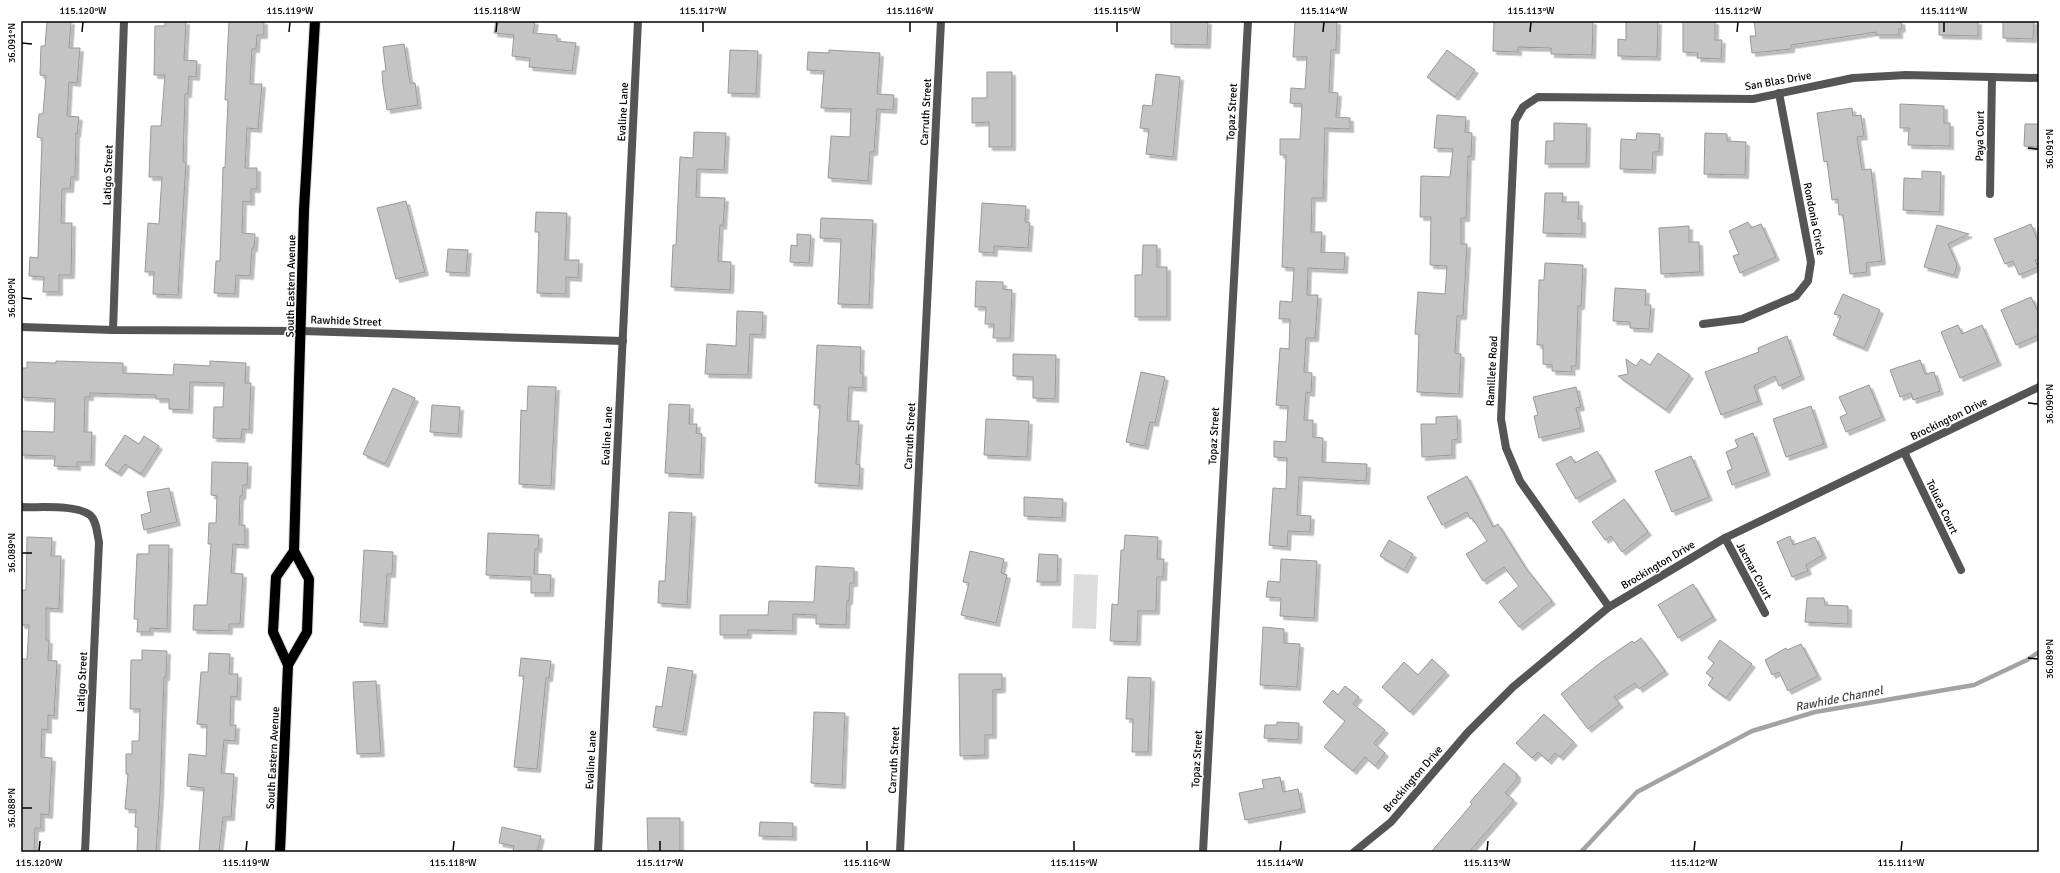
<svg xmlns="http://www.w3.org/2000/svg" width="2060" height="873" viewBox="0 0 2060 873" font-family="Signika,sans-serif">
<defs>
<filter id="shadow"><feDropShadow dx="3.5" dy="3.5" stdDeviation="0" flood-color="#0004"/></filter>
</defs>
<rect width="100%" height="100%" fill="#fff"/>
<path fill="#dcdcdc" d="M1074 574 1098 575 1096 629 1072 628Z"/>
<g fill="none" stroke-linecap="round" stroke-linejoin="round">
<path stroke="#a3a3a3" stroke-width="4.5" d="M1581 852 1637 792 1752 731 1815 712 1974 685 2027 660 2039 652"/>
</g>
<g fill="#c4c4c4" stroke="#999" filter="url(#shadow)">
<path d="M47 21H71L69 48H80L77 83 69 82 67 116 79 117 77 134 76 133 75 177H71L70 189H62L61 223H72L71 275H59V292H43L44 277 29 276 30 257 38 258 42 138 37 137 39 114H43L46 76 40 75 41 46H45Z"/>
<path d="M165 21H186L184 60 197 61 196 77 189 76 188 94H185L183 162H186L178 295 153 294 154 272H145L148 223 159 224 160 206 162 177H149L151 126H161L165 75H154L155 26H165Z"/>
<path d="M229 21H264V35H257L256 49H252L250 84H262L258 129 247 128 245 168H257V189H251V202L243 201 242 233 255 234 254 248H252L250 276 236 275 235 294 214 293 216 261H220L223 167 225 168 228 100H225Z"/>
<path d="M496 21H535L533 33 557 35V41L576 43 572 71 529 67 530 58 512 56 514 35 494 33Z"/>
<path d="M1171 21H1208L1207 45 1171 44Z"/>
<path d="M1295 21H1337L1336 50H1331L1329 92 1338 93 1336 117 1350 118V129L1325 128 1323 198H1312L1311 232H1322L1321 252 1345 253 1344 270 1308 268 1307 295H1318L1315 338H1306L1304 372 1312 373 1311 393 1306 392 1304 420H1313V437L1323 438 1322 462 1367 464 1366 481 1299 477 1297 515 1311 516 1310 532 1288 531 1287 547 1269 545 1273 488 1286 489 1287 458 1274 457V441L1286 442 1288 406 1276 405 1280 348 1289 349 1290 319H1279L1280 301 1292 302 1294 268 1282 267 1286 155H1280V139H1300L1302 104 1290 103 1291 88 1305 89 1307 57H1293Z"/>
<path d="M1494 21H1593L1592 55 1551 54V48L1518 47V52L1493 51Z"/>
<path d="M1626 21H1658L1657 57 1618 56V39L1626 40Z"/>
<path d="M1683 21H1715V40H1722L1721 59 1697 58 1698 53 1683 52Z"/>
<path d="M1754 21H1901L1902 28 1899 29V35H1876V32L1791 45V49L1752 53 1750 36H1756Z"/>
<path d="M1939 21H1978V36L1939 35Z"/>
<path d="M2003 21H2034L2033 39 2003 38Z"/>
<path d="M404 44 410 83H415L418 105 387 110 383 85 382 71H386L383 47Z"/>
<path d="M730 50 758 51 756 94 728 93Z"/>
<path d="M829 50 880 53 877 94 894 95 893 110 877 109 874 152H870L868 181 828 178 831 136 850 137 851 109 821 108 824 71 807 70 808 52 829 53Z"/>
<path d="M1447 50 1475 70 1455 97 1427 77Z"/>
<path d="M987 72H1012V147H989V122L972 123V98H987Z"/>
<path d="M1156 74 1180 77 1173 157 1146 154 1149 129 1140 128 1143 105 1152 106Z"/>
<path d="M1900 104 1944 106V123H1950V146L1908 145 1909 128H1900Z"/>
<path d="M1852 108 1853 116 1861 115 1864 136 1857 137 1862 170 1871 169 1882 261 1866 263 1867 272 1850 274 1843 215H1839L1838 199 1832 200 1827 161 1824 162 1817 113Z"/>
<path d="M1437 115 1466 117 1465 132 1472 133 1471 157 1468 156 1466 218H1461V244H1467L1463 316H1457L1455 353 1461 354 1459 394 1417 392 1419 334H1415L1418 292 1445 294 1447 266 1430 265 1431 217H1420L1421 176 1450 177 1453 149 1434 148Z"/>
<path d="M1554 123 1587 124 1586 164H1545L1546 141H1554Z"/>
<path d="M2025 124H2039V147L2024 146Z"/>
<path d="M694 132 726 133 724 170 697 169 696 197 725 198 723 226 720 225 718 261 731 262 730 290 671 287 673 245H676L680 157 693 158Z"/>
<path d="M1637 133 1660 134 1659 152H1653L1652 170 1620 169 1621 139 1636 140Z"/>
<path d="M1705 133 1727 134V141L1746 142 1745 175 1704 174Z"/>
<path d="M1922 171 1941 172 1940 212 1903 210 1904 178 1922 179Z"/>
<path d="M1545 193H1563L1562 202H1579L1578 219H1582V234L1543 233Z"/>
<path d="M406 201 425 272 396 279 377 208Z"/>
<path d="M982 203 1026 206 1025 222 1030 223 1028 248 994 246V253L979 252Z"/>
<path d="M536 212 567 213 565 260H579L578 278 566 277V294L537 293 539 232H535Z"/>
<path d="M821 218 873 220 869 305 838 304 841 239 820 238Z"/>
<path d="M1748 222 1751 228 1761 224 1776 257 1740 273 1733 256 1739 254 1729 231Z"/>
<path d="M2031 224 2039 244V259L2035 260 2038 267 2019 275 2013 261 2005 264 1994 239Z"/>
<path d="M1937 225 1969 234 1948 244 1957 265 1954 275 1924 267Z"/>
<path d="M1689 226V242H1699L1700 272 1661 274 1659 228Z"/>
<path d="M797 234 811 235 809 263 790 262 791 245 797 246Z"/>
<path d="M1143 245H1157V267H1167V317H1135V275H1142Z"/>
<path d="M448 249 468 250 466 273 446 272Z"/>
<path d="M1545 263 1583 265 1581 306H1578L1576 366H1571L1572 372 1552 371V365L1543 364V345H1537L1539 280H1544Z"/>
<path d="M976 281 1003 282V289L1012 290 1010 338H993L994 324H985L986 307H975Z"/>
<path d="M1615 288 1646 290 1645 305H1651L1649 329 1630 328V322L1613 321Z"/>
<path d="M1843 294 1880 310 1864 348 1833 335 1841 316 1834 314Z"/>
<path d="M2031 297 2039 314V335L2016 345 2001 310Z"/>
<path d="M737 311 763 312 762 335 750 334 748 375 705 374 707 344 736 346Z"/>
<path d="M1958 325 1962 334 1982 325 1998 362 1960 378 1941 332Z"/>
<path d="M1787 336 1801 376 1779 386 1775 376 1754 386 1759 401 1721 415 1705 372 1759 352 1758 348Z"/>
<path d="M817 345 861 347 860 373H863V388L849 387 847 421H859L856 464 860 465 859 486 815 483 820 405H814Z"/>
<path d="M1658 353 1690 375 1666 410 1618 376 1628 374 1626 359 1636 366 1641 359 1650 365Z"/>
<path d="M1013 354 1056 355 1055 399 1033 398V377L1013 376Z"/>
<path d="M1920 360 1925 374 1934 372 1940 391 1913 400 1911 393 1900 397 1890 370Z"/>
<path d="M56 361 123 363V373L173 375 174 364 210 366V361L246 363 245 383H251L249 430 242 429 241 439 213 438 214 407H223L224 383 190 382 189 410 169 409V399H156V395L90 393V397H85L84 432H92L91 462H77V467L54 466 55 456 21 455V431L54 432 55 399 21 397V368H27V362L56 363Z"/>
<path d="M1141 372 1165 377 1155 423 1150 422 1145 446 1126 442Z"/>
<path d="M1869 385 1882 417 1846 432 1840 417 1847 414 1839 397Z"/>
<path d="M528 386 556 387 551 486 519 484 521 410 527 411Z"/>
<path d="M1576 387 1581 407 1576 408 1581 428 1539 438 1534 416 1538 415 1533 397Z"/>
<path d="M393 388 415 398 385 464 363 454Z"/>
<path d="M669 404 690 405 689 424H697L696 433 702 434 700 475 665 473Z"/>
<path d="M432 405 460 407 458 434 430 432Z"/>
<path d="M1811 406 1824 444 1786 457 1773 419Z"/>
<path d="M1457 416 1458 439 1452 440V455L1422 457 1421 424H1436V417Z"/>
<path d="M986 419 1029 421 1027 457 984 455Z"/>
<path d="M1753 433 1767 472 1732 485 1727 471 1732 469 1726 452 1738 447 1735 440Z"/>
<path d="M125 435 139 444 144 436 159 446 141 474 125 464 118 473 105 465Z"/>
<path d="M1597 451 1613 478 1576 499 1556 464 1571 456 1575 463Z"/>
<path d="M1691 456 1709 497 1672 512 1655 471Z"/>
<path d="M212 462 248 463 247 485H243L242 496H240L239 525H245V545L233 544 231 573 243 574 240 624H229V631L193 630 194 605H207L211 544H208L209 523H216L217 496 211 495Z"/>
<path d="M1467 476 1493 527 1498 524 1525 567 1552 601 1519 627 1499 602 1519 586 1504 567 1483 581 1466 554 1487 541 1472 518 1470 519 1467 512 1442 525 1427 497Z"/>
<path d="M169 488 177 522 144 530 141 515 151 512 147 492Z"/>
<path d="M1024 497 1063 499 1062 518 1024 516Z"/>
<path d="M1624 499 1648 532 1622 552 1611 536 1605 540 1592 522Z"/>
<path d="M669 512 692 513 687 605 658 603 659 581H665Z"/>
<path d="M488 533 539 535 538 549H535L534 574 551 575 550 593H531V577L486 575Z"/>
<path d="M1125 535 1158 537 1157 559H1164L1163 577H1157L1156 611H1138L1137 642 1110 641 1112 604 1118 605 1121 550H1124Z"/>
<path d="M1790 536 1793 545 1815 537 1823 555 1806 565 1808 571 1792 577 1777 542Z"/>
<path d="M27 537 52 538 51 556H61L59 609 46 608V640H49L48 660 57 661 54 716 48 715V730L42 729 41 757 52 758 49 815 41 814V828H35L34 852H21V659H27L29 625H21V611L22 590H26Z"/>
<path d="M1389 540 1413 554 1404 570 1380 556Z"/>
<path d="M149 545H169L167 629 150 628V632H137L138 619H134L137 554H149Z"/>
<path d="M364 550 393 552 392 574H387L384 624 360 622Z"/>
<path d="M970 551 1004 559 1001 573 1007 575 996 623 961 615 969 583 963 582Z"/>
<path d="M1039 554 1058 555 1057 582H1037Z"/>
<path d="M1281 559 1317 561 1314 618 1280 616 1281 598 1266 597 1268 581 1280 582Z"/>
<path d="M816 566 854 568V583H850L849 601H847L846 625 816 624V615L793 614V631L748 630V635H720V615H768L769 601 814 602Z"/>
<path d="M1693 584 1713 617 1678 638 1658 605Z"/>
<path d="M1807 598H1824L1825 605 1848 606V624L1805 622Z"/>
<path d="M1263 627 1284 629V643L1300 644 1297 687 1260 685Z"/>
<path d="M1641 638 1665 671 1639 689 1635 683 1614 697 1620 704 1588 729 1561 694 1600 663 1632 641 1634 643Z"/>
<path d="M1720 640 1752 664 1726 698 1708 685 1713 678 1706 673 1714 663 1708 658Z"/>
<path d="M1801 644 1818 676 1788 691 1779 672 1772 675 1765 660 1786 648 1787 650Z"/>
<path d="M142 650 167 651 166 677H164L160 795 156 852H137L138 827H135L136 810 125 809 128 774H126V754H132V741H139L140 709H130L131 660H142Z"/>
<path d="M209 653 230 654 229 674H238L237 697 231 696 230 725H236L235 741 224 740 221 773 234 774 231 817H223L219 852H199L204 788 187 786 189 754 206 756 207 725 197 724 201 672H208Z"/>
<path d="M521 658 551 661 549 678H546L537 769 514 767 524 676H519Z"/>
<path d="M1432 659 1446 672 1410 712 1382 687 1404 662 1418 675Z"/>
<path d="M668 667 693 671 683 732 653 727 656 706 662 707Z"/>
<path d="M959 674H1002V689L993 690V735H985V755L960 756Z"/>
<path d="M1128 677 1151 678 1148 752H1132L1133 719H1126Z"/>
<path d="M376 681 381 753 357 754 353 682Z"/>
<path d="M1345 686 1359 697 1353 704 1385 730 1374 743 1385 753 1375 766 1365 757 1353 771 1324 747 1345 721 1323 702 1333 690 1338 695Z"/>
<path d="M814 712 845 713 842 785 811 783Z"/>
<path d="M1544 714 1574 742 1560 757 1555 753 1548 761 1538 752 1532 758 1516 743Z"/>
<path d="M1277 722 1299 723 1298 740 1264 738 1265 725H1277Z"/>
<path d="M1504 763 1517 774V779L1505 793 1514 800 1469 852H1431L1472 804 1470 802Z"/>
<path d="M1280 777 1283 792 1298 789 1302 809 1245 820 1239 793 1264 788 1262 780Z"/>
<path d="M647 818H680V852H648Z"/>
<path d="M760 822 793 823V837L759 836Z"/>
<path d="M502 827 541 836 537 852H513L514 846 499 843Z"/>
</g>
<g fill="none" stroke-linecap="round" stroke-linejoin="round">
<g stroke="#dbdbdb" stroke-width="12">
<g id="primary">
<path d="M288 665 307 632 309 579 294 551 304 210 315 21"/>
<path d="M280 852 288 665 273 632 276 577 294 551"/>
</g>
</g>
<g stroke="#555" stroke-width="8">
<path d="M1990 194 1992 77"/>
<path d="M1703 324 1742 319 1796 296 1808 281 1811 262 1779 93"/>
<path d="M21 327 113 330 302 331 623 341"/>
<path d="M113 330 124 21"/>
<path d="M1904 452 1961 570"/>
<path d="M21 507C39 508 75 504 90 515 97 521 97 534 99 542L85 852"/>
<path d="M1725 538 1765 613"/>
<path d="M1609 607 1520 481 1506 448 1501 419 1515 121 1523 107 1538 97 1753 99 1853 78 1906 75 2039 78"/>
<path d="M598 852 638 21"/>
<path d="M900 852 941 21"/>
<path d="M1203 852 1248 21"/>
<path d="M1354 852 1391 822 1468 732 1513 687 1609 607 1725 538 2039 387"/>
</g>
<use href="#primary" stroke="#000" stroke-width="10"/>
</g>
<path fill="none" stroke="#000" stroke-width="1.5" d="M82 32 83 22M289 32 290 22M496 32 497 22M703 32V22M910 32V22M1117 32V22M1323 32 1324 22M1530 32 1531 22M1737 32 1738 22M1944 32V22M22 43 32 44M2028 148 2038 149M22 298 32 299M2028 403 2038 404M22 553H32M2028 658 2038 659M22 808H32M39 851 40 841M246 851 247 841M453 851 454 841M660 851V841M867 851V841M1074 851V841M1280 851 1281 841M1487 851 1488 841M1694 851 1695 841M1901 851 1902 841"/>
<g text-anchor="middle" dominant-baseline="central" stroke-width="3.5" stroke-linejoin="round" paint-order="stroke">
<g font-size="11" fill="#000" stroke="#fff">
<text transform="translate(1778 81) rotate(-10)">San Blas Drive</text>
<text transform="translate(623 112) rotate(-87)">Evaline Lane</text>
<text transform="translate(926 112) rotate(-87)">Carruth Street</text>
<text transform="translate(1232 112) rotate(-87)">Topaz Street</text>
<text transform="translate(1980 136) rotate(-89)">Paya Court</text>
<text transform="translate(108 175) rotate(-88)">Latigo Street</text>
<text transform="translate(1814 219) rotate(79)">Rondonia Circle</text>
<text transform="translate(291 286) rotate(-89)">South Eastern Avenue</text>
<text transform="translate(346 321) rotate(2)">Rawhide Street</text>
<text transform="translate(1492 371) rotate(-87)">Ramillete Road</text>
<text transform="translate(1949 419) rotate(-26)">Brockington Drive</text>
<text transform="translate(607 436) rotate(-87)">Evaline Lane</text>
<text transform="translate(910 436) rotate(-87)">Carruth Street</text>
<text transform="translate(1214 436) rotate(-87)">Topaz Street</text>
<text transform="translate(1942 507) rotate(64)">Toluca Court</text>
<text transform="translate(1658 565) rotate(-31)">Brockington Drive</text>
<text transform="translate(1754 571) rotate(62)">Jacmar Court</text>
<text transform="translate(82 682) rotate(-87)">Latigo Street</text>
<text transform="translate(273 758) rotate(-87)">South Eastern Avenue</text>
<text transform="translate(1197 759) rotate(-87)">Topaz Street</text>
<text transform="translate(591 760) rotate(-87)">Evaline Lane</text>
<text transform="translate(894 760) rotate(-87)">Carruth Street</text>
<text transform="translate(1413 779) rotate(-49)">Brockington Drive</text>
</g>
<g font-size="12" font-style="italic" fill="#444" stroke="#fff">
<text transform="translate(1839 699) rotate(-11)">Rawhide Channel</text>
</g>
</g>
<rect width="2060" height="873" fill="none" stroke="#ffffff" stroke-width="44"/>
<rect x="22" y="22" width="2016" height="829" fill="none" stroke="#000" stroke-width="1.5"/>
<g font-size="10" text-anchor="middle" fill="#000">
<text x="83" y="14">115.120°W</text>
<text x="290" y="14">115.119°W</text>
<text x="497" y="14">115.118°W</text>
<text x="703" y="14">115.117°W</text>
<text x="910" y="14">115.116°W</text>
<text x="1117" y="14">115.115°W</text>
<text x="1324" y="14">115.114°W</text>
<text x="1531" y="14">115.113°W</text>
<text x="1738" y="14">115.112°W</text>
<text x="1944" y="14">115.111°W</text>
<text transform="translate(11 43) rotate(-90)" y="4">36.091°N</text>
<text transform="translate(2049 149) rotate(-90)" y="4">36.091°N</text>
<text transform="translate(11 298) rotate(-90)" y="4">36.090°N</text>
<text transform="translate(2049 404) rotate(-90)" y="4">36.090°N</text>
<text transform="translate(11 553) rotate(-90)" y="4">36.089°N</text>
<text transform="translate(2049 659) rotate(-90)" y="4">36.089°N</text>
<text transform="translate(11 808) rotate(-90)" y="4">36.088°N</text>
<text x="39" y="866">115.120°W</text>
<text x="246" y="866">115.119°W</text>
<text x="453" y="866">115.118°W</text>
<text x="660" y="866">115.117°W</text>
<text x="867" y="866">115.116°W</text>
<text x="1074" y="866">115.115°W</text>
<text x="1280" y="866">115.114°W</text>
<text x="1487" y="866">115.113°W</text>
<text x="1694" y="866">115.112°W</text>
<text x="1901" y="866">115.111°W</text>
</g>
</svg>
